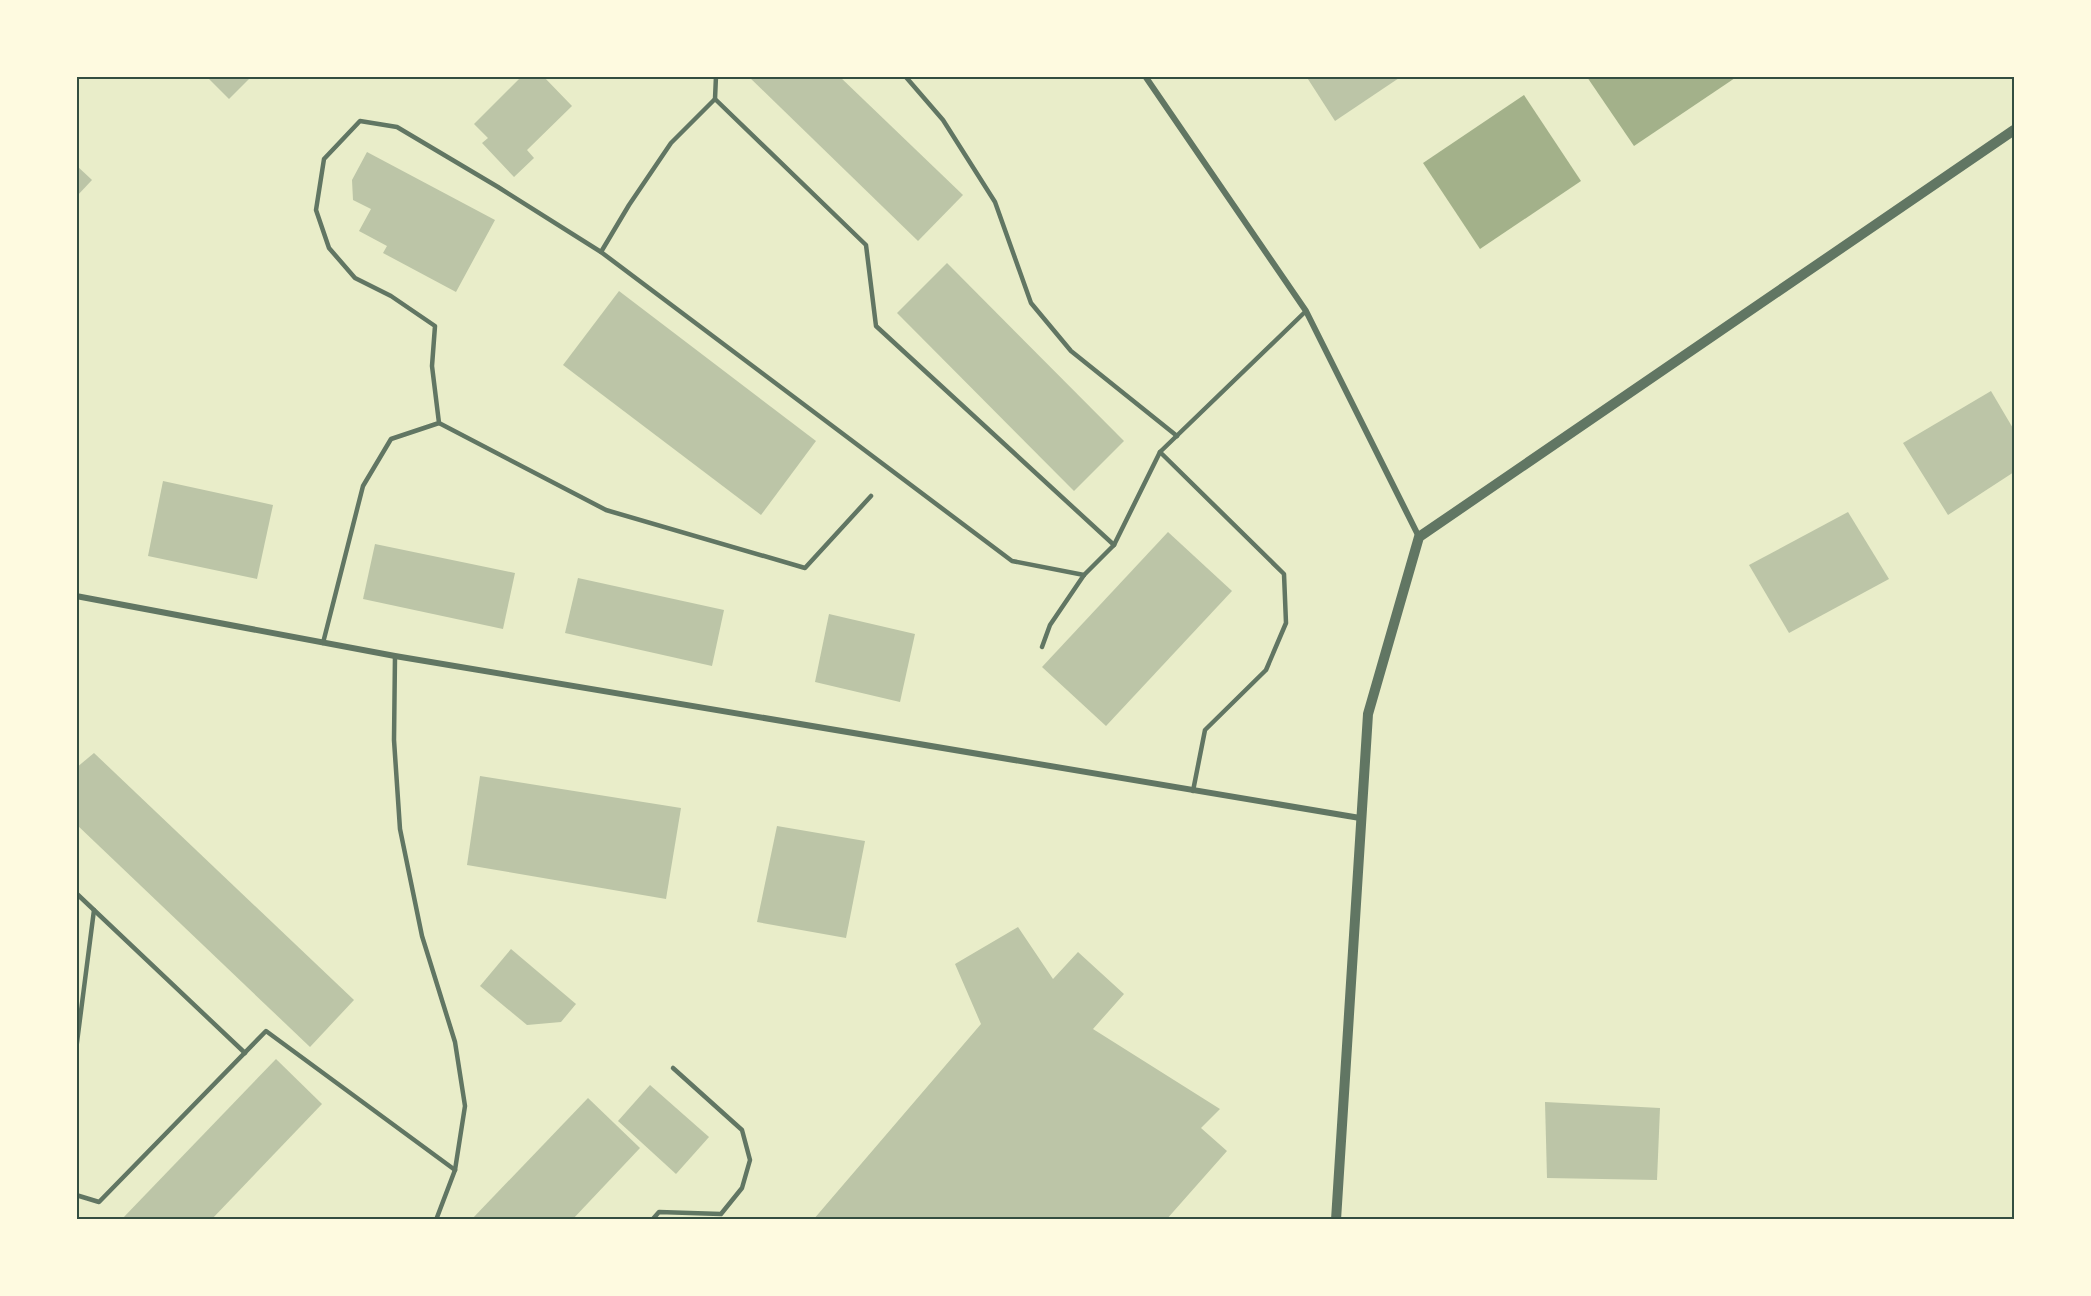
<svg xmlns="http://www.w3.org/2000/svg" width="2091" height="1296" viewBox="0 0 2091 1296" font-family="Lora,serif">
<rect width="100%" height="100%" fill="#e9edc9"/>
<g fill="#a3b18a">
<path d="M1734 77 1735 78 1634 146 1587 77Z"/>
<path d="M1524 95 1581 181 1480 249 1423 163Z"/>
</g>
<g fill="#bcc5a7">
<path d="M206 76H252L229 99Z"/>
<path d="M522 76H543L572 106 527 150 534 158 514 177 482 143 488 138 474 124Z"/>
<path d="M748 76H839L963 195 918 241Z"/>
<path d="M1306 76H1402L1335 121Z"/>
<path d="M367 152 495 220 456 292 383 253 387 246 359 231 371 209 353 200 352 180Z"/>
<path d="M76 165 92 180 76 197Z"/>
<path d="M947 263 1124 441 1074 491 897 313Z"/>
<path d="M619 291 816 441 761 515 563 365Z"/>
<path d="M1991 391 2014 430V472L1948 515 1903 443Z"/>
<path d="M163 481 273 505 257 579 148 556Z"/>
<path d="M1848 512 1889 579 1789 633 1749 565Z"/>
<path d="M1168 532 1232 591 1106 726 1042 667Z"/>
<path d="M375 544 515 573 503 629 363 599Z"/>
<path d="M578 578 724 610 712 666 565 633Z"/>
<path d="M829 614 915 634 900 702 815 682Z"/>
<path d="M94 753 354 1000 310 1047 76 824V768Z"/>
<path d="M480 776 681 808 666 899 467 865Z"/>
<path d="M777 826 865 841 846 938 757 922Z"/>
<path d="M1018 927 1053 979 1078 952 1124 994 1093 1029 1220 1109 1201 1128 1227 1151 1166 1220H813L981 1024 955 964Z"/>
<path d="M511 949 576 1004 561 1022 527 1025 480 986Z"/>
<path d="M276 1059 322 1104 211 1220H121Z"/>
<path d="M650 1085 709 1137 676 1174 618 1121Z"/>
<path d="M588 1098 640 1148 572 1220H471Z"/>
<path d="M1545 1102 1660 1108 1657 1180 1547 1178Z"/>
</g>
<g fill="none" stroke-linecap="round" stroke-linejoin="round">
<g stroke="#617663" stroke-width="4.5">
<path d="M716 76 715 99 866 245 876 326 1114 545"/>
<path d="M905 76 943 120 995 202 1031 303 1071 351 1177 436"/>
<path d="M601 252 629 205 671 143 715 99"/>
<path d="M439 423 606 510 805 568 871 496"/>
<path d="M323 643 363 486 391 439 439 423 432 366 435 326 391 296 355 278 329 248 316 210 324 159 360 121 397 127 498 187 601 252 1012 561 1084 575"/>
<path d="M1042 647 1050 625 1084 575 1114 545 1160 452"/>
<path d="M395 656 394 740 400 829 422 936 455 1042 465 1106 455 1170 436 1220"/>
<path d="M1193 791 1205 730 1266 670 1286 623 1284 574 1160 452 1306 311"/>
<path d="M76 893 245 1053"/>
<path d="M76 1050 94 910"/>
<path d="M76 1195 99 1202 266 1031 455 1170"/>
<path d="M652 1220 659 1212 721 1214 742 1188 750 1160 742 1130 673 1068"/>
</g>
<g stroke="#617663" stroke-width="6">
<path d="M1145 76 1306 311 1419 537"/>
<path d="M76 596 395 656 1360 818"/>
</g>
<path stroke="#617663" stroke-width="10" d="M1336 1220 1368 714 1419 537 2014 130"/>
</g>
<rect width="2091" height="1296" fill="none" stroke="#fefae0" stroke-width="156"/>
<rect x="78" y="78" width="1935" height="1140" fill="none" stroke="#344e41" stroke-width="2"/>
</svg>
